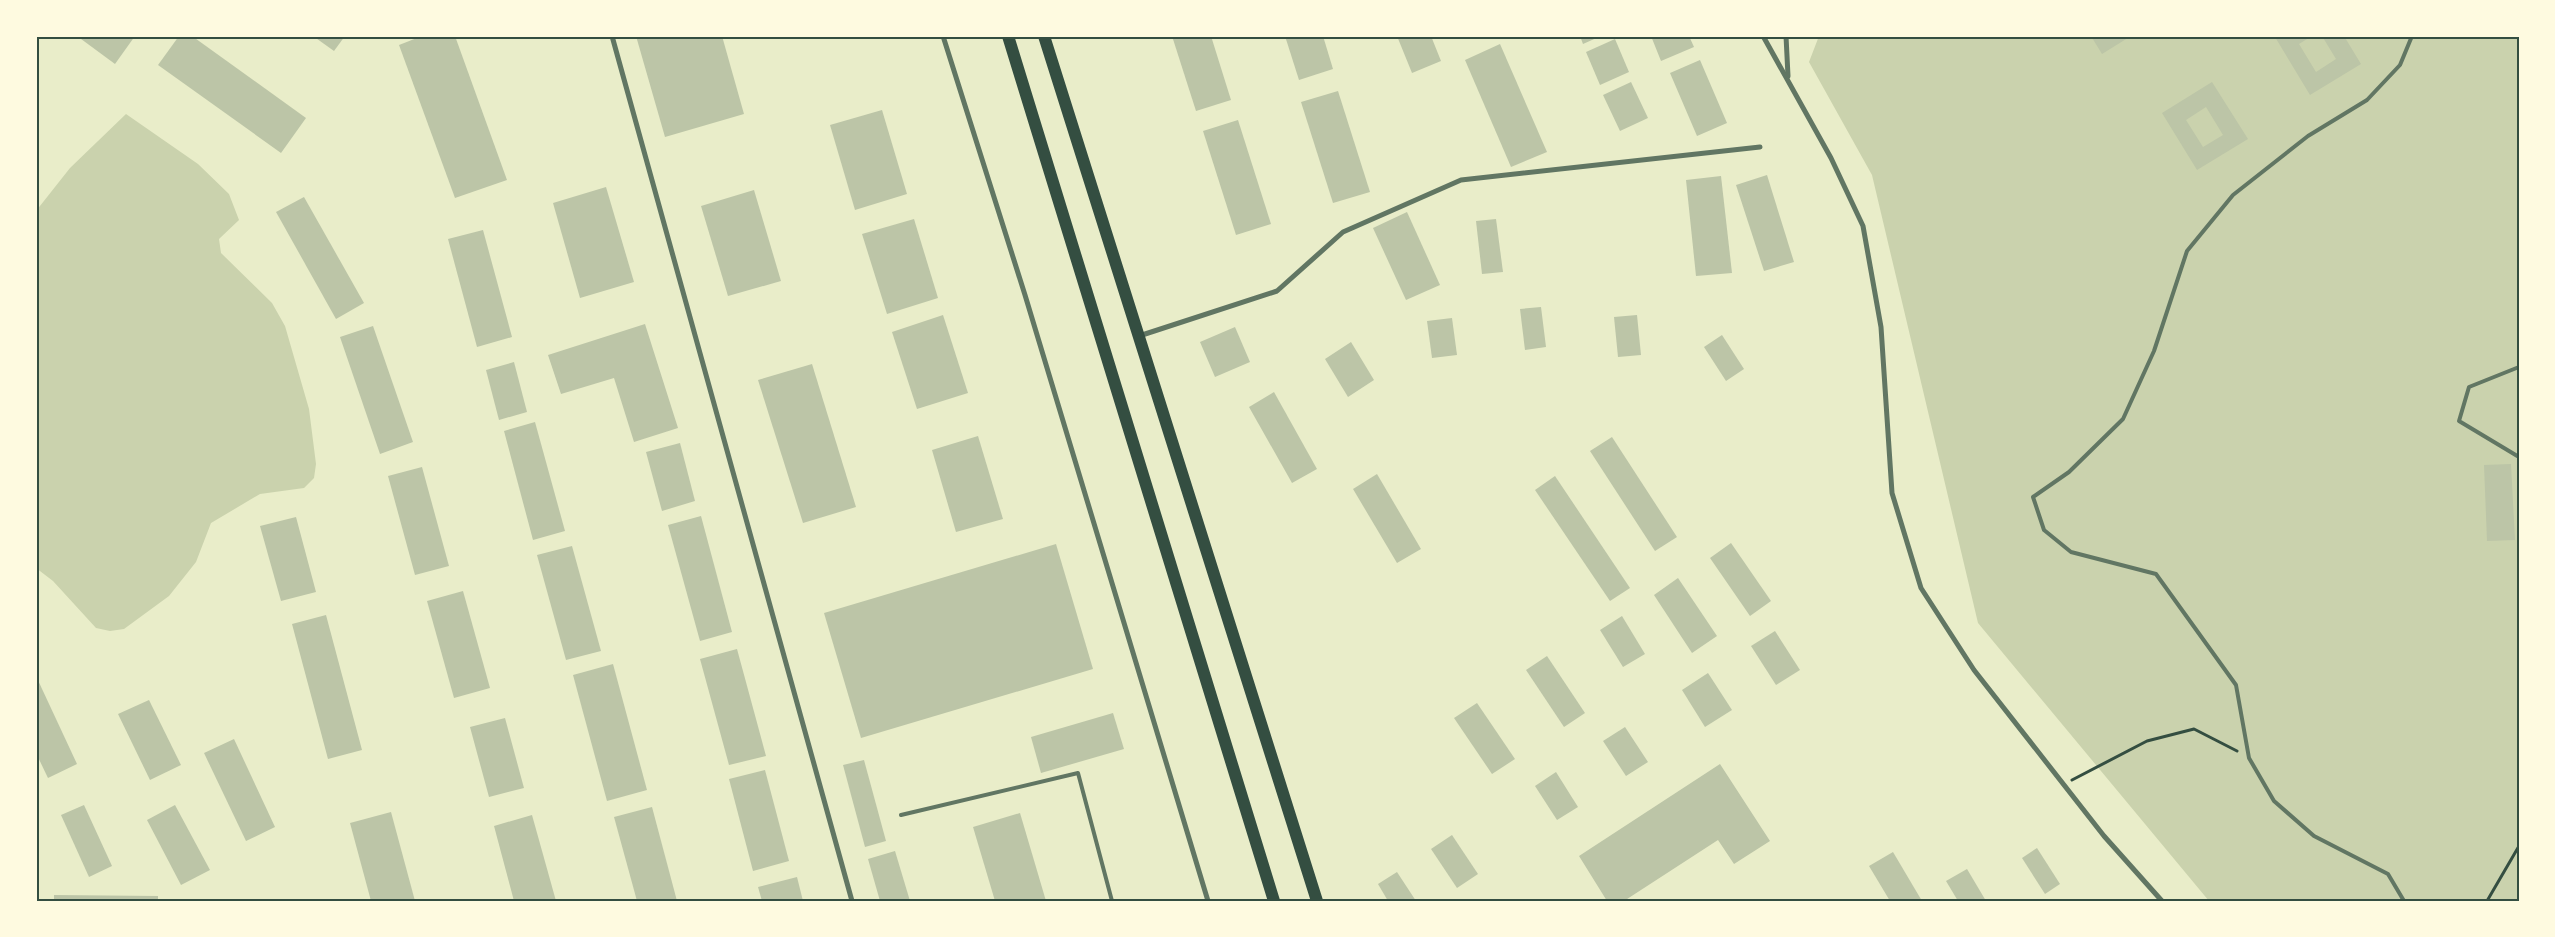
<svg xmlns="http://www.w3.org/2000/svg" width="2555" height="937" viewBox="0 0 2555 937" font-family="'Asap Condensed',sans-serif">
<rect width="100%" height="100%" fill="#e9edc9"/>
<g fill="#cad2ad">
<path d="M1819 36H2519V901H2209L1978 623 1872 175 1809 62Z"/>
<path d="M126 114 198 164 229 194 239 220 219 239 221 253 272 303 285 326 309 409 316 464 314 478 304 488 260 494 211 523 196 562 169 596 124 629 110 631 96 628 53 581 36 568V211L70 168Z"/>
</g>
<g fill="#bcc5a7" fill-rule="evenodd">
<path d="M77 36H135L115 64Z"/>
<path d="M179 36H192L306 118 281 153 158 65Z"/>
<path d="M313 36H345L334 51Z"/>
<path d="M422 36H455L507 180 455 198 399 45Z"/>
<path d="M636 36H722L744 114 665 137Z"/>
<path d="M1172 36H1211L1231 100 1196 111Z"/>
<path d="M1285 36H1323L1333 69 1299 80Z"/>
<path d="M1397 36H1431L1441 61 1412 73Z"/>
<path d="M1580 36H1601L1583 44Z"/>
<path d="M1651 36H1689L1694 47 1661 61Z"/>
<path d="M2091 36H2131L2102 54Z"/>
<path d="M2312 36 2299 44 2316 72 2336 59 2322 36H2344L2361 64 2310 95 2275 37Z"/>
<path d="M1615 39 1629 72 1600 85 1586 52Z"/>
<path d="M1500 44 1547 152 1511 167 1465 60Z"/>
<path d="M1700 60 1727 123 1697 136 1670 73Z"/>
<path d="M1631 82 1648 118 1620 131 1603 95Z"/>
<path d="M2212 82 2248 139 2197 170 2162 113ZM2206 107 2223 135 2203 147 2186 120Z"/>
<path d="M1338 91 1370 192 1333 203 1301 102Z"/>
<path d="M882 110 907 194 855 210 830 125Z"/>
<path d="M1238 120 1271 224 1236 235 1203 131Z"/>
<path d="M1767 175 1794 262 1764 271 1736 185Z"/>
<path d="M1721 176 1732 273 1696 276 1686 180Z"/>
<path d="M606 187 634 282 580 298 553 203Z"/>
<path d="M754 190 781 281 728 296 701 206Z"/>
<path d="M304 197 364 303 336 319 276 212Z"/>
<path d="M1407 212 1440 285 1406 300 1373 228Z"/>
<path d="M914 219 938 298 887 314 862 234Z"/>
<path d="M1496 219 1503 272 1482 274 1476 221Z"/>
<path d="M483 230 512 337 477 347 448 239Z"/>
<path d="M1541 307 1546 347 1525 350 1520 309Z"/>
<path d="M943 315 968 393 917 409 892 332Z"/>
<path d="M1637 315 1641 355 1618 357 1614 317Z"/>
<path d="M1452 318 1457 355 1432 358 1427 321Z"/>
<path d="M645 324 678 428 634 442 614 378 561 394 548 355Z"/>
<path d="M373 326 413 442 380 454 340 337Z"/>
<path d="M1235 327 1250 362 1215 377 1200 342Z"/>
<path d="M1722 335 1744 369 1726 381 1704 347Z"/>
<path d="M1351 342 1374 380 1348 397 1325 359Z"/>
<path d="M514 362 527 412 499 420 486 370Z"/>
<path d="M812 364 856 507 803 523 758 380Z"/>
<path d="M1274 392 1317 469 1292 483 1249 407Z"/>
<path d="M535 422 565 531 533 540 504 431Z"/>
<path d="M978 436 1003 519 956 532 932 450Z"/>
<path d="M1612 437 1677 537 1655 551 1590 451Z"/>
<path d="M680 443 695 501 662 511 646 452Z"/>
<path d="M2511 464 2515 540 2487 541 2484 465Z"/>
<path d="M422 467 449 566 415 575 388 476Z"/>
<path d="M1377 474 1421 549 1397 563 1353 489Z"/>
<path d="M1555 476 1630 588 1610 601 1535 490Z"/>
<path d="M701 516 732 632 700 641 668 525Z"/>
<path d="M296 517 316 592 281 601 260 526Z"/>
<path d="M1731 543 1771 601 1750 616 1710 558Z"/>
<path d="M1056 544 1093 669 861 738 824 613Z"/>
<path d="M572 546 601 651 566 660 537 555Z"/>
<path d="M1678 578 1717 636 1692 653 1654 595Z"/>
<path d="M463 591 490 688 454 698 427 601Z"/>
<path d="M326 615 362 750 328 759 292 624Z"/>
<path d="M1622 616 1645 654 1623 667 1600 630Z"/>
<path d="M1775 631 1800 670 1776 685 1751 646Z"/>
<path d="M737 649 766 756 729 765 700 659Z"/>
<path d="M1547 656 1585 713 1564 727 1526 670Z"/>
<path d="M613 664 647 790 607 801 573 675Z"/>
<path d="M1708 673 1732 710 1705 727 1682 690Z"/>
<path d="M36 676 77 764 48 778 36 753Z"/>
<path d="M149 700 181 765 150 780 118 714Z"/>
<path d="M1477 703 1515 759 1492 774 1454 718Z"/>
<path d="M1113 713 1124 749 1041 773 1031 737Z"/>
<path d="M505 718 524 788 489 797 470 727Z"/>
<path d="M1625 727 1648 762 1626 776 1603 741Z"/>
<path d="M234 739 275 827 246 841 204 753Z"/>
<path d="M864 760 886 841 865 847 843 765Z"/>
<path d="M1720 764 1770 841 1734 864 1718 840 1624 901H1607L1579 856Z"/>
<path d="M765 770 789 861 753 871 729 779Z"/>
<path d="M1556 772 1578 807 1557 820 1535 786Z"/>
<path d="M84 805 112 866 89 877 61 815Z"/>
<path d="M175 805 210 870 181 885 147 820Z"/>
<path d="M652 807 677 901H637L614 817Z"/>
<path d="M391 812 415 901H371L350 823Z"/>
<path d="M1020 813 1046 901H995L973 827Z"/>
<path d="M532 815 556 901H514L494 826Z"/>
<path d="M1452 835 1478 874 1457 888 1431 849Z"/>
<path d="M2037 848 2060 884 2045 894 2022 858Z"/>
<path d="M895 851 910 901H880L868 859Z"/>
<path d="M1893 852 1922 901H1890L1869 866Z"/>
<path d="M1967 869 1986 901H1958L1946 881Z"/>
<path d="M1397 872 1416 901H1388L1378 884Z"/>
<path d="M797 877 803 901H762L758 887Z"/>
<path d="M54 895 158 896V901H54Z"/>
</g>
<g fill="none" stroke-linecap="round" stroke-linejoin="round">
<g stroke="#344e41" stroke-width="3">
<path d="M2072 780 2147 741 2194 729 2237 751"/>
<path d="M2487 901 2519 846"/>
</g>
<g stroke="#617663" stroke-width="4">
<path d="M2519 367 2469 387 2459 421 2519 457"/>
<path d="M901 815 1078 773 1112 901"/>
<path d="M2404 901 2388 874 2314 836 2274 801 2249 758 2236 685 2156 574 2071 552 2044 530 2033 497 2069 472 2123 419 2154 351 2187 251 2233 195 2308 136 2367 100 2400 65 2412 36"/>
</g>
<g stroke="#617663" stroke-width="5">
<path d="M612 36 852 901"/>
<path d="M943 36 1025 295 1208 901"/>
<path d="M1763 36 1831 158 1863 226 1881 327 1892 493 1921 588 1974 670 2104 836 2162 901"/>
<path d="M1786 36 1788 76"/>
<path d="M1139 336 1277 291 1343 232 1461 180 1760 147"/>
</g>
<g stroke="#344e41" stroke-width="12">
<path d="M1008 36 1274 901"/>
<path d="M1044 36 1317 901"/>
</g>
</g>
<rect width="2555" height="937" fill="none" stroke="#fefae0" stroke-width="75"/>
<rect x="38" y="38" width="2480" height="862" fill="none" stroke="#344e41" stroke-width="2"/>
</svg>
